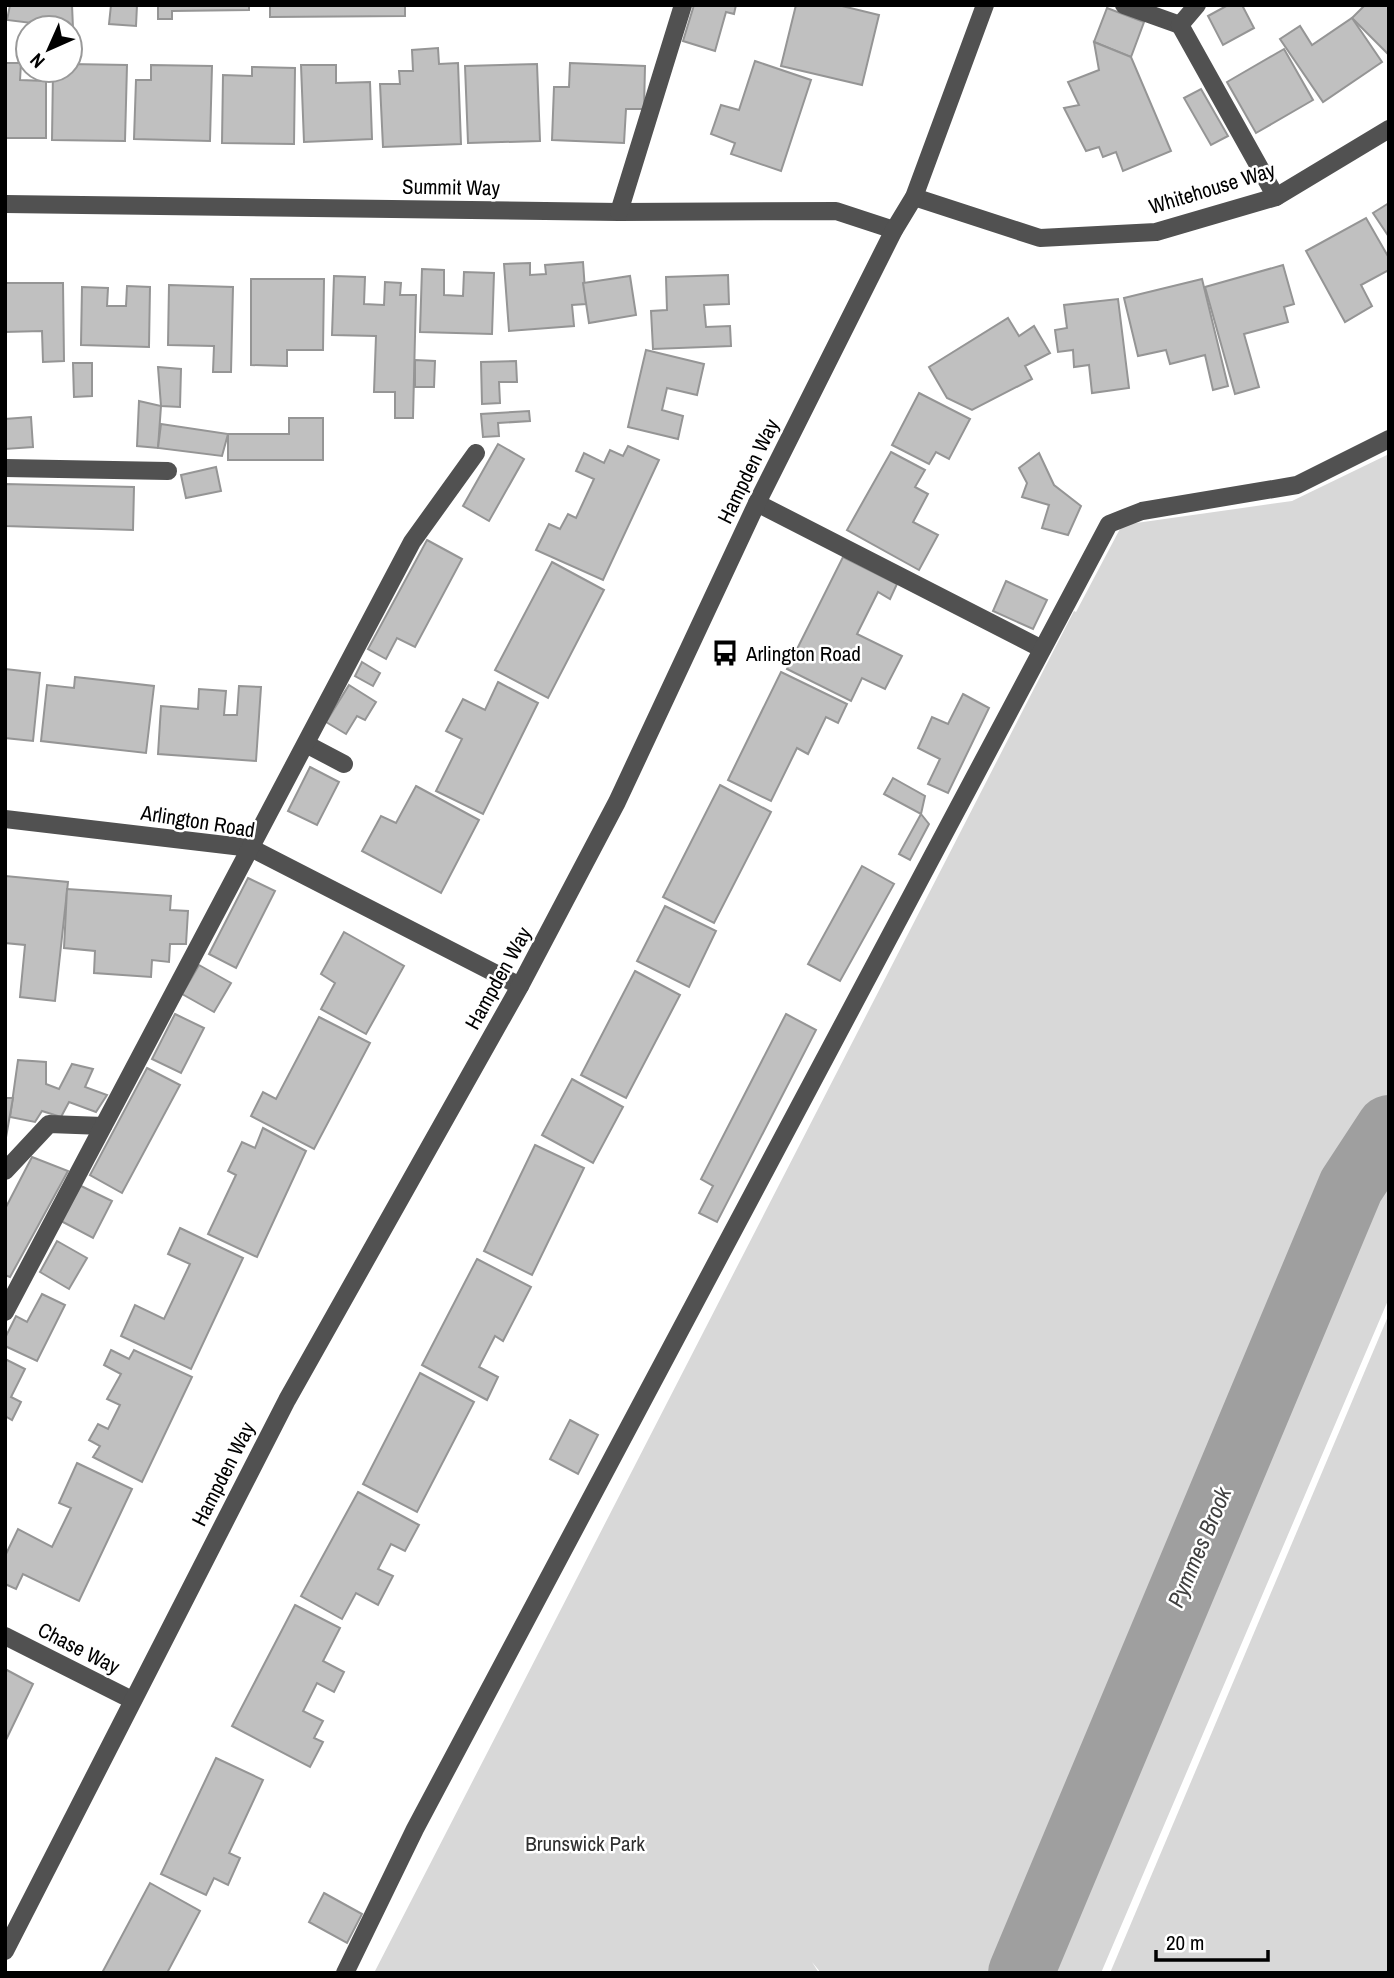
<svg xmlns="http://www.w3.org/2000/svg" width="1394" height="1978" viewBox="0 0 1394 1978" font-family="'Archivo Narrow',sans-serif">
<rect width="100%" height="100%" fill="#fff"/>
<g fill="#d8d8d8">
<path d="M1389 454V1298L1101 1973H821L812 1962 819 1973H374L1074 611 1076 612 1122 525 1292 501Z"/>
<path d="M1389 1314V1973H1110Z"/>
</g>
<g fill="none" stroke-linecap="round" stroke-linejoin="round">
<path stroke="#9f9f9f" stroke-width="66" d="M1021 1973 1351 1186 1389 1128"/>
</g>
<g fill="#c0c0c0" stroke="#959595" stroke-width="2">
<path d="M10 5H72L73 28 7 20Z"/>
<path d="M111 5H137L136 26 109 24Z"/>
<path d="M158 5H249V10L172 11V19H158Z"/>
<path d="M270 5H405V16L270 17Z"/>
<path d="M694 5H736L734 14 726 12 715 51 683 41Z"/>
<path d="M796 5H838L879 15 862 85 781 66Z"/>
<path d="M1228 5H1242L1254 28 1223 45 1208 16Z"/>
<path d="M1365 5H1389V55L1352 18Z"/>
<path d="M1107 8 1144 22 1131 57 1094 42Z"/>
<path d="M1352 18 1382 62 1323 102 1280 39 1300 26 1312 45Z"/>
<path d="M1094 42 1131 57 1171 151 1123 171 1116 152 1103 157 1099 147 1086 151 1064 108 1079 105 1068 82 1099 70Z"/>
<path d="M438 48 439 64 458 63 461 144 383 147 380 84H400L399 71H413L412 50Z"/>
<path d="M1284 49 1313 100 1256 133 1227 82Z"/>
<path d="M755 61 811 80 781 171 731 154 735 143 711 134 721 105 739 110Z"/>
<path d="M5 63H21L20 80 46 81V138H5Z"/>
<path d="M570 63 645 66 644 109H626L624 143 552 140 554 87H569Z"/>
<path d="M70 64 127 65 125 141 52 140 53 70H70Z"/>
<path d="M537 64 540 141 468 143 465 66Z"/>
<path d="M151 65 212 66 210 141 134 139 136 80H151Z"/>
<path d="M301 65H336V83L370 82 372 139 304 142Z"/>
<path d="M252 67 295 68 294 144 222 143 223 75 252 76Z"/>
<path d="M1201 89 1228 136 1211 145 1184 98Z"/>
<path d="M1389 203V237L1373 213Z"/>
<path d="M1366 218 1389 258V270L1361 285 1372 306 1345 322 1306 251Z"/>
<path d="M583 262 586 304 572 305 574 326 509 331 504 264 530 263V275L546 274 545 265Z"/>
<path d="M1283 265 1294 304 1284 307 1288 322 1244 334 1259 387 1235 394 1205 287Z"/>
<path d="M422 269 444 270V295L463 296 464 272 494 273 492 334 420 332Z"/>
<path d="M728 275 729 304 704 305 706 327 730 326 731 346 653 349 651 311 667 310 666 277Z"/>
<path d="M334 276 365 277 364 304 384 305 385 282 401 283 400 295H416L413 418H395V392H374L376 336 332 335Z"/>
<path d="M630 276 636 315 589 323 583 283Z"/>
<path d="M251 279H324L323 350H287V366L251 365Z"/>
<path d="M1202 279 1228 386 1213 390 1205 355 1170 364 1166 350 1138 356 1124 298Z"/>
<path d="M5 283H63L64 361 43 362 42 331 5 332Z"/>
<path d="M169 285 233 287 231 372H213L214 346 168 345Z"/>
<path d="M127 286 150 287 149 347 81 345 82 287 108 288 107 306H126Z"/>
<path d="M1118 299 1129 388 1092 393 1089 365 1074 367 1073 350 1058 352 1055 330 1067 328 1064 305Z"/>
<path d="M1008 318 1019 336 1034 326 1050 353 1025 366 1032 379 972 410 947 398 929 367Z"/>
<path d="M646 350 704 364 697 395 667 388 662 410 683 416 678 439 628 427Z"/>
<path d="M415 360 435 361 434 387H415Z"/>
<path d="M516 361 517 382H499L500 403 482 404 481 362Z"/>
<path d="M73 363H92V396L74 397Z"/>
<path d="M158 367 181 369 180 407 161 406Z"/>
<path d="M919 393 970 419 949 459 936 452 929 464 892 445Z"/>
<path d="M139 401 161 406 158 448 137 446Z"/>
<path d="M529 411 530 421 498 423 499 436 483 437 481 414Z"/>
<path d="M31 417 33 447 5 449V419Z"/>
<path d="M289 418H323V460H228V434H289Z"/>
<path d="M161 424 228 434 222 456 158 448Z"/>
<path d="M498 444 524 459 489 521 463 506Z"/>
<path d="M628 446 659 460 603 580 536 550 549 524 560 529 568 514 576 518 594 479 576 471 584 453 604 463 610 450 623 456Z"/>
<path d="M891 452 925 470 915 487 928 494 913 522 938 535 919 570 847 530Z"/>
<path d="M1039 453 1054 485 1081 506 1068 535 1042 528 1049 505 1022 497 1027 483 1019 468Z"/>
<path d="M216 467 221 491 186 498 181 475Z"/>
<path d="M5 484 134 487 133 530 5 526Z"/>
<path d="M427 540 462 559 415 647 397 638 386 659 368 649Z"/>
<path d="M843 557 897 584 890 599 878 592 857 634 902 656 885 689 862 678 851 701 787 669Z"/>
<path d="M552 562 604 590 548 698 495 670Z"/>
<path d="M1006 581 1047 600 1033 629 993 611Z"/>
<path d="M362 662 380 673 373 686 355 676Z"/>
<path d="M5 669 40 673 33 741 5 738Z"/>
<path d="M781 672 847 704 838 723 826 717 808 754 797 748 771 801 728 780Z"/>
<path d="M75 677 154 686 146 753 41 741 47 685 74 688Z"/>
<path d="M498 682 538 703 483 814 436 791 462 739 446 731 463 699 485 710Z"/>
<path d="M349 685 376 702 365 720 357 716 346 734 326 722Z"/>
<path d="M239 686 261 687 256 761 158 754 161 706 198 709 199 689 226 691 224 715H237Z"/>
<path d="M963 694 989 708 948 793 928 784 940 759 918 748 932 717 948 724Z"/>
<path d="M310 767 339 782 317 825 288 811Z"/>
<path d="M893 778 925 796 921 814 884 794Z"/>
<path d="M720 785 771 812 714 923 663 897Z"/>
<path d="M416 786 479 820 441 893 362 851 381 816 396 823Z"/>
<path d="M921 814 929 824 910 860 899 854Z"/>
<path d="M862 866 894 884 840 981 808 964Z"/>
<path d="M5 876 68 882 55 1001 20 997 25 945 5 943Z"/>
<path d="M248 878 275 891 236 968 209 954Z"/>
<path d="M67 889 171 896 170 910 188 911 186 944H170L169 962 152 960 151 977 94 973 95 951 64 948Z"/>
<path d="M665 906 716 931 689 987 637 961Z"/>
<path d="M344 932 404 966 366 1034 321 1009 335 983 321 974Z"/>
<path d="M199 965 231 983 214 1012 182 994Z"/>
<path d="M635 971 680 995 626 1098 581 1075Z"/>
<path d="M175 1014 204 1028 181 1073 152 1059Z"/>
<path d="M786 1014 816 1030 717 1222 699 1213 713 1186 701 1179Z"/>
<path d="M319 1017 370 1043 314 1149 251 1116 263 1092 276 1099Z"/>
<path d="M18 1060 46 1062V1084L59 1089 72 1064 93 1069 85 1087 107 1095 96 1112 69 1102 61 1117 42 1111 35 1122 10 1117Z"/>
<path d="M147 1068 180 1085 122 1193 90 1175Z"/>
<path d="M572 1079 623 1107 593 1163 542 1135Z"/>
<path d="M5 1098H13L5 1143Z"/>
<path d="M263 1128 306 1151 257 1257 208 1234 236 1175 228 1171 242 1142 255 1148Z"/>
<path d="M535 1145 584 1168 532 1275 484 1251Z"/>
<path d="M32 1157 68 1171 10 1277 5 1275V1209Z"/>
<path d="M79 1185 112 1201 93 1238 61 1221Z"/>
<path d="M180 1228 243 1258 191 1369 121 1336 135 1305 164 1319 190 1264 168 1254Z"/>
<path d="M57 1241 87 1258 69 1289 40 1272Z"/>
<path d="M477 1259 531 1287 503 1341 495 1336 479 1367 498 1377 487 1400 422 1365Z"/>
<path d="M42 1294 65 1305 37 1361 5 1346V1338L16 1316 27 1322Z"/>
<path d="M111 1350 129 1359 134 1350 192 1377 142 1482 93 1457 100 1446 89 1440 98 1424 108 1429 120 1405 107 1399 121 1374 104 1365Z"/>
<path d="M5 1359 25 1369 11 1397 21 1402 12 1420 5 1416Z"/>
<path d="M420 1373 474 1402 417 1512 363 1484Z"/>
<path d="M570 1420 598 1435 578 1474 550 1459Z"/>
<path d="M77 1463 132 1489 79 1601 23 1574 16 1589 5 1584V1556L18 1529 52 1547 71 1508 59 1503Z"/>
<path d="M358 1492 419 1525 405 1551 391 1544 378 1569 393 1576 378 1605 356 1593 342 1619 301 1596Z"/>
<path d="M295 1605 340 1628 323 1661 344 1672 334 1692 317 1683 303 1711 323 1721 314 1738 323 1742 310 1767 232 1726Z"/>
<path d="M5 1669 33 1684 5 1742Z"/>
<path d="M216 1758 263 1780 229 1853 240 1858 228 1885 214 1878 206 1895 161 1874Z"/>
<path d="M150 1883 200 1911 167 1973H102Z"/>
<path d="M324 1893 362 1914 347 1943 309 1922Z"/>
</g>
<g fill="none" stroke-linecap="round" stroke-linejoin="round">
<g stroke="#515151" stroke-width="18">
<path d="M1124 5 1180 25"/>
<path d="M1197 5 1180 25 1276 197"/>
<path d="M914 197 1040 238 1156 232 1276 197 1389 129"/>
<path d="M5 204 619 212 836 211 894 230"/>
<path d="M619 212 683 5"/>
<path d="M5 468 168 471"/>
<path d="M757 503 1042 649"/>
<path d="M306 744 344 764"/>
<path d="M5 819 251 848 520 986"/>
<path d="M5 1171 49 1124 103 1126"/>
<path d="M5 1312 412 542 476 453"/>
<path d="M5 1636 132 1700"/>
<path d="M5 1951 287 1400 520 986 617 802 757 503 894 230 914 197 985 5"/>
<path d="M345 1973 415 1829 1109 524 1142 511 1297 485 1389 439"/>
</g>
</g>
<defs>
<g id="bus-bare" transform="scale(2.1)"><path d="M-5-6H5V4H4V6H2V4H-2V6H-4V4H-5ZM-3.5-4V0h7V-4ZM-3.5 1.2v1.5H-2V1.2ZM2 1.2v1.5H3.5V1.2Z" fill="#000" stroke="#fff" stroke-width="2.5" paint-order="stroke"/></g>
</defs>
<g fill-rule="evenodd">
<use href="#bus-bare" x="725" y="653"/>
</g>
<g text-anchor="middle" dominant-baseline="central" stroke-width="5" stroke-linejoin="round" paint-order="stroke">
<g font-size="21" fill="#000" stroke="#fff">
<text transform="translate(451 187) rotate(1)">Summit Way</text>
<text transform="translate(1212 188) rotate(-17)">Whitehouse Way</text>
<text transform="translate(748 471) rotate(-64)">Hampden Way</text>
<text transform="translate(198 821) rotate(9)">Arlington Road</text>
<text transform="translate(498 978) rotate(-61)">Hampden Way</text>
<text transform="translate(223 1474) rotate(-63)">Hampden Way</text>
<text transform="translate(79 1648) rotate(27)">Chase Way</text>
</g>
<g font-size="21" fill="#000" stroke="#fff" text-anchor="start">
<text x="746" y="653">Arlington Road</text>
</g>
<g font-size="21" fill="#2f2f2f" stroke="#fff">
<text x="585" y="1843">Brunswick Park</text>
</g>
<g font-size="23" font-style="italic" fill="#404040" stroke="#fff">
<text transform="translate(1199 1547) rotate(-67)">Pymmes Brook</text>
</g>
</g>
<rect width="1394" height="1978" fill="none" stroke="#000000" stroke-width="14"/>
<g transform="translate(49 49) rotate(225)"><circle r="33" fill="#ffffff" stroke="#999999" stroke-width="2"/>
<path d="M0-5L12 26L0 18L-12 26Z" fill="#000000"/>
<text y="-10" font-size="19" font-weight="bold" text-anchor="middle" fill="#000000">N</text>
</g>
<path d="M1156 1950v10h112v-10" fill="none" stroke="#000000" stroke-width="3.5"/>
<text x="1166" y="1950" font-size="21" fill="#000000" stroke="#ffffff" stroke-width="5" paint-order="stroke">20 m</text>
</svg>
